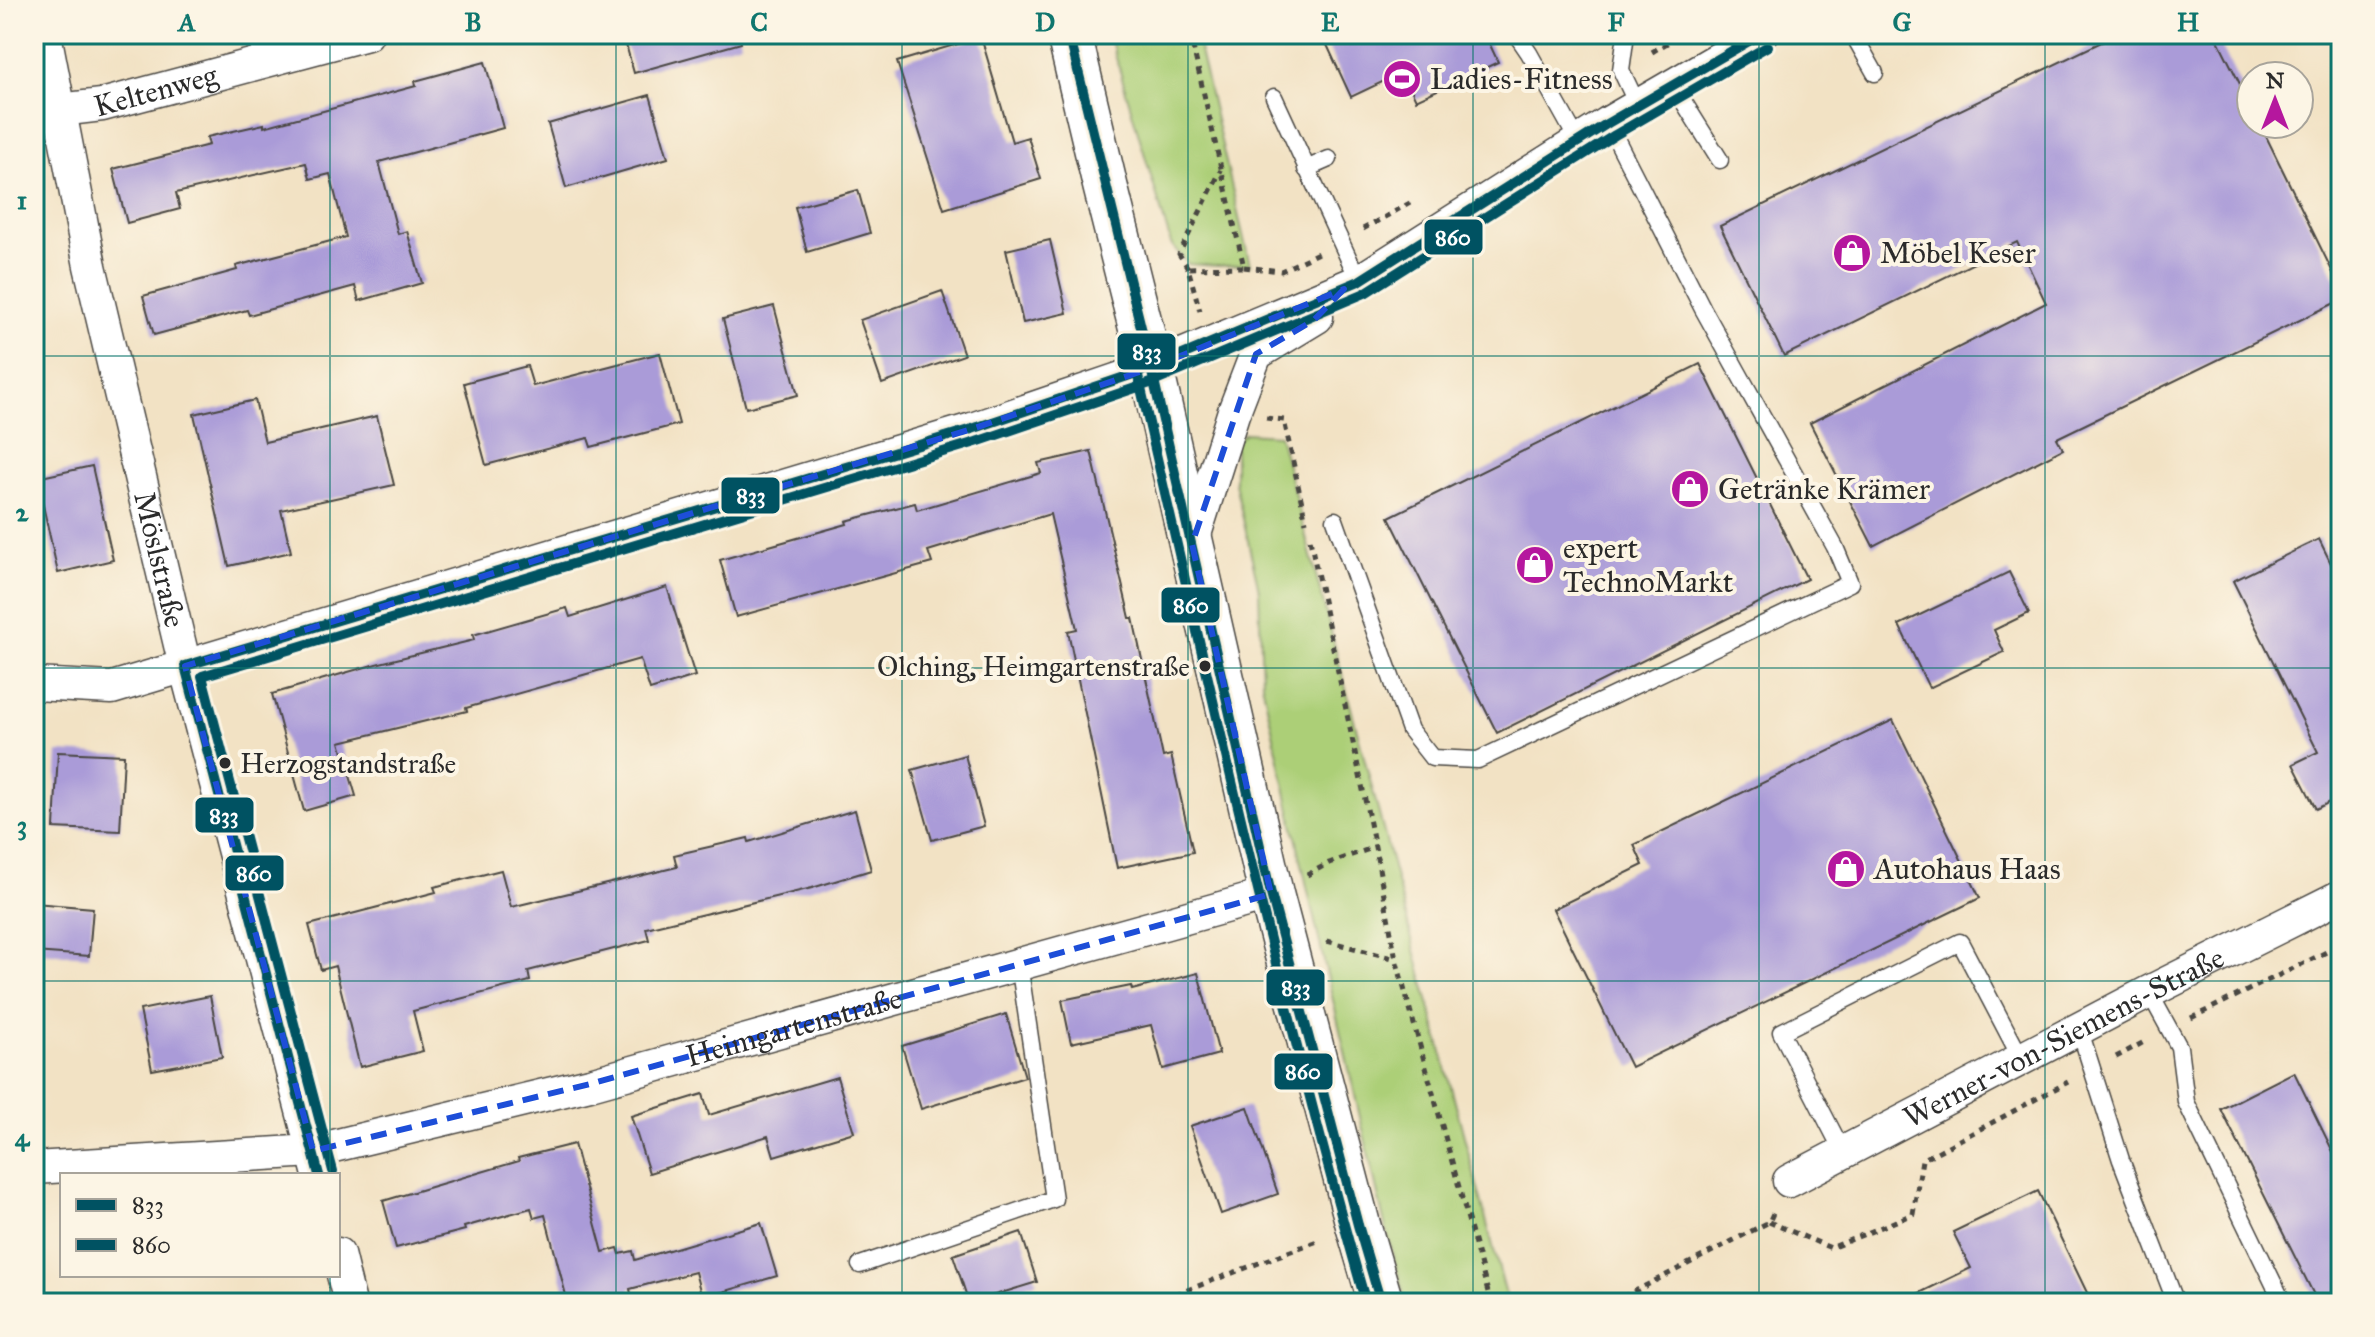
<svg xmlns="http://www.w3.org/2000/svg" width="2375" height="1337" viewBox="0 0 2375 1337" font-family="'IM FELL Great Primer',serif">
<rect width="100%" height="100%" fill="#fcf5e5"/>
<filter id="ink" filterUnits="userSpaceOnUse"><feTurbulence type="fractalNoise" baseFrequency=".0125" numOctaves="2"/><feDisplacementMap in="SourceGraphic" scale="16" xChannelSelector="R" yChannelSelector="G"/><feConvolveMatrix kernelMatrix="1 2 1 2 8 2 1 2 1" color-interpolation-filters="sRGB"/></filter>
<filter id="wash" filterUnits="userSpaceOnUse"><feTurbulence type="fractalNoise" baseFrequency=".006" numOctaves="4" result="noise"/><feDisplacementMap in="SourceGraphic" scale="32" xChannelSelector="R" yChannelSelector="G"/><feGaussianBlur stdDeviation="1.8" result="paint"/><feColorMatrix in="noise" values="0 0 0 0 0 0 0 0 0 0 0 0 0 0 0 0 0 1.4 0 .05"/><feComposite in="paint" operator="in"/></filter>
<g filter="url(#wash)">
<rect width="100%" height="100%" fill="#f2e2c4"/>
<g fill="#accf77" stroke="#6c7d51" stroke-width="2">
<path d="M1109 34H1196L1250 265 1218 266 1188 264 1171 244Z"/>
<path d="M1245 433 1279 435 1508 1303H1406L1384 1221 1311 905 1262 683 1259 590 1235 483V442Z"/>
</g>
<g id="blocks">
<g fill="#aa9bd8">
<path d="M623 34H739L741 43 634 73Z"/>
<path d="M1322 34H1485L1498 62 1416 100 1403 72 1351 97Z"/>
<path d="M2118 34H2215L2251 106V124H2260L2341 289V300L2057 438 2063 449 1873 546 1810 423 2046 303 2017 242 1784 356 1720 226Z"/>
<path d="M981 37 1012 142 1028 137 1041 179 944 209 897 62Z"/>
<path d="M485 62 503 128 379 162 398 234 407 231 422 283 359 301 355 286 249 315 247 310 154 335 143 296 237 270 236 266 346 237 330 174 310 179 306 163 176 193 180 209 127 223 113 169 209 145 207 137 264 124V127L416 86 415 81Z"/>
<path d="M650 95 668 158 566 188 548 124Z"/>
<path d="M858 190 870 233 807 252 795 207Z"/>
<path d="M1050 240 1067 313 1023 323 1006 250Z"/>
<path d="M942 291 964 355 882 384 860 320Z"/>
<path d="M774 306 798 395 746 408 723 319Z"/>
<path d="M660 353 679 424 591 447 588 438 486 465 464 383 527 366 533 386Z"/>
<path d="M1700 364 1807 579 1497 733 1389 517Z"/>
<path d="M255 400 265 442 377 416 394 485 281 510 291 552 229 566 194 414Z"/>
<path d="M1091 451 1130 618H1133L1163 757 1171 755 1193 852 1117 868 1068 631 1077 629 1050 514 928 551 932 563 736 617 720 560 847 524 846 521 915 503 917 510 1041 473 1038 463Z"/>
<path d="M92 466 113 560 58 573 37 478Z"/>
<path d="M2319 539 2341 584V799L2340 797 2316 809 2293 764 2318 752 2233 581Z"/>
<path d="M2009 572 2029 613 1994 630 2004 652 1929 688 1899 625Z"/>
<path d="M667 587 695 676 650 690 640 659 466 708 467 711 340 742 356 796 304 811 272 694 376 664 474 640 473 635 567 608 570 617Z"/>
<path d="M1893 720 1980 898 1631 1067 1553 909 1643 865 1634 845Z"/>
<path d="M58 752 124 755 120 831 54 828Z"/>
<path d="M965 755 984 826 932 840 912 770Z"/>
<path d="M855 810 871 870 812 888 646 928 649 940 528 971 530 981 413 1011 423 1051 360 1067 335 966 321 970 309 925 436 892 434 887 501 870 511 907 677 867 674 855 748 838 749 842Z"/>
<path d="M34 903 93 908 89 956 34 952Z"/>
<path d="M1198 973 1219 1054 1163 1069 1151 1025 1071 1043 1062 1000 1131 986 1132 990Z"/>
<path d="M210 996 222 1057 152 1070 140 1010Z"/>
<path d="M1006 1014 1025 1077 921 1109 902 1046Z"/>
<path d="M2294 1072 2341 1168V1303H2318L2221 1109Z"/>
<path d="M837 1077 854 1132 774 1156 768 1136 649 1173 631 1116 703 1094 709 1115Z"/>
<path d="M1248 1107 1278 1194 1221 1214 1190 1126Z"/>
<path d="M574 1144 603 1252 618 1248 620 1254 633 1251 635 1260 761 1223 777 1276 702 1298 695 1272 630 1289 633 1303H568L545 1215 534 1218 531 1208 464 1227 465 1230 396 1248 383 1201 519 1161 518 1158Z"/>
<path d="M2038 1191 2092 1303H1899L1971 1268 1953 1232Z"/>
<path d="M1021 1232 1037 1282 969 1303 953 1255Z"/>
</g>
</g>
</g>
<g filter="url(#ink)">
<use href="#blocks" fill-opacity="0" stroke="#494642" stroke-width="2"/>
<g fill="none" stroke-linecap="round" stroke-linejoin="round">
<g stroke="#494642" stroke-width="19">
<g id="lane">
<path d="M1516 34 1529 53 1578 141"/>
<path d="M1626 34 1621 70 1638 106"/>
<path d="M1853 34 1875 73"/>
<path d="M1673 85 1720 160"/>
<path d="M1274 97 1359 281"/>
<path d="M1306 169 1329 159"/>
<path d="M1335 520 1410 730 1432 758 1478 760 1850 583 1835 547 1703 309 1608 123"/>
<path d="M2149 992 2179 1047 2186 1102 2283 1303"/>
<path d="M2079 1028 2121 1160 2176 1303"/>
<path d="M1844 1154 1781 1032 1960 942 2022 1060"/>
<path d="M860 1265 1054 1199 1019 964"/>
</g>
</g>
<g stroke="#494642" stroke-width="35">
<g id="street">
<path id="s1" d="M45 34 90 266 185 666 319 1175"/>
<path id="s2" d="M34 113 102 105 367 34"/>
<path d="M1192 544 1233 414 1256 354 1317 317"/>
<path d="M34 684 112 688 972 429 1151 368 1359 281 1608 123 1761 34"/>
<path id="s3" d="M34 1168 313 1151 590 1084 1271 894"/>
<path id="s4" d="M1789 1181 2149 992 2341 896"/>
<path d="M338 1254 350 1303"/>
</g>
</g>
<g stroke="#494642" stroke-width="47">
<path id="secondary" d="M1069 34 1105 185 1151 368 1271 894 1358 1225 1381 1303"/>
</g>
<g stroke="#494642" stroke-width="5" stroke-dasharray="6 6" stroke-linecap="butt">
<path d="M1190 34 1244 267 1188 268 1200 311"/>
<path d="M1652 52 1682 34"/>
<path d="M1363 229 1410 203"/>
<path d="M1244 267 1281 271 1318 253"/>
<path d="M1188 268 1179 254 1221 170"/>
<path d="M1266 418 1284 420 1306 522"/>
<path d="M1310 539 1375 847 1396 959 1491 1303"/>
<path d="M1307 875 1329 863 1375 847"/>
<path d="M1327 941 1396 959"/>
<path d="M2191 1018 2341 945"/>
<path d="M2116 1057 2146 1041"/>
<path d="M1769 1222 1831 1248 1913 1214 1922 1160 2068 1082"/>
<path d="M1153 1303 1320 1240"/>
<path d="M1612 1303 1769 1222 1775 1209"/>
</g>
<use href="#lane" stroke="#fff" stroke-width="16"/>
<use href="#street" stroke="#fff" stroke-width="32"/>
<use href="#secondary" stroke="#fff" stroke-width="44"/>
<g stroke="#fcf5e5" stroke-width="16">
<g id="bus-1">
<path d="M1069 34 1151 368 1271 894 1358 1225 1381 1303"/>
<path d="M319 1175 185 666 972 429 1151 368 1359 281 1608 123 1761 34"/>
</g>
</g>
<g stroke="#fcf5e5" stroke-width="16">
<g id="bus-2">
<path d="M1137 371C1209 683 1278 995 1366 1303"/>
<path d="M333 1171 202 676 976 442 1156 381 1365 293 1615 135 1768 46"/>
</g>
</g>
<use href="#bus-1" stroke="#005262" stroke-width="10"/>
<use href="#bus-2" stroke="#005262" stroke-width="10"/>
</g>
</g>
<path fill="none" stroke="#1d4ed8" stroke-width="6" stroke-dasharray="16 10" stroke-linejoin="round" d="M1344 289 1314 320 1256 354 1192 544 1271 894 590 1084 313 1151 185 666 972 429 1151 368Z"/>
<path fill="none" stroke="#0f766e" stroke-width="2" stroke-opacity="0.55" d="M330 34V1175M616 34V1303M902 34V1303M1188 34V1303M1473 34V1303M1759 34V1303M2045 34V1303M34 356H2341M34 668H2341M34 981H2341M330 1275V1303"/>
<defs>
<g id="stadium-disc" transform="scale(2)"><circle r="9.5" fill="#b5179e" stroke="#fcf5e5"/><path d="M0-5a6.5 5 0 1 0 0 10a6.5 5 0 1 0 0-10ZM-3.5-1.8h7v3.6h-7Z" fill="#fff"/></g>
<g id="shop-disc" transform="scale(2)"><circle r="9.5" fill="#b5179e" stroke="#fcf5e5"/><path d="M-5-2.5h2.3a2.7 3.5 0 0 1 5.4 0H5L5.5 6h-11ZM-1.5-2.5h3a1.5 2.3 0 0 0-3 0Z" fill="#fff"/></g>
</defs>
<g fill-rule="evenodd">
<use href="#stadium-disc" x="1402" y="79"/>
<use href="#shop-disc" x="1852" y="253"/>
<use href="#shop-disc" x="1690" y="489"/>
<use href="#shop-disc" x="1535" y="565"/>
<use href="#shop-disc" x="1846" y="869"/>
</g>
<g fill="#2b2b2b" stroke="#fcf5e5" stroke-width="3">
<circle cx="1205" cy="666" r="7"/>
<circle cx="225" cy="763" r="7"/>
</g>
<g text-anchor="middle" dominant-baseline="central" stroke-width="8" stroke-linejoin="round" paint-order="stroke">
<g font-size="28" fill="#2b2b2b" stroke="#fcf5e5" text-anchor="end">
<text x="1190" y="666">Olching, Heimgartenstraße</text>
<text x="240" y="763" text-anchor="start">Herzogstandstraße</text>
</g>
<g font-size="30" fill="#2b2b2b" stroke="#fcf5e5" text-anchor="start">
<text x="1430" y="79">Ladies-Fitness</text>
<text x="1880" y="253">Möbel Keser</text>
<text x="1718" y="489">Getränke Krämer</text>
<text x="1563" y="548">expert<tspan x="1563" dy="34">TechnoMarkt</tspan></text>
<text x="1874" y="869">Autohaus Haas</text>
</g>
<g font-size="30" fill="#2b2b2b" stroke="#fcf5e5">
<text stroke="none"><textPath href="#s2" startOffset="124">Keltenweg</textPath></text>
<text stroke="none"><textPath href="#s1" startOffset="538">Möslstraße</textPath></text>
<text stroke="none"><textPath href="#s3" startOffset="776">Heimgartenstraße</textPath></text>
<text stroke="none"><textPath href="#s4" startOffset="310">Werner-von-Siemens-Straße</textPath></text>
</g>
</g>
<g stroke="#fcf5e5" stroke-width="3">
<rect x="1423" y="218" width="61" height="38" rx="8" fill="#005262"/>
<rect x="1116" y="332" width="61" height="39" rx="8" fill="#005262"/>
<rect x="720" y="476" width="61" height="39" rx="8" fill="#005262"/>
<rect x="1160" y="586" width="61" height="38" rx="8" fill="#005262"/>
<rect x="194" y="796" width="61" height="38" rx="8" fill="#005262"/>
<rect x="224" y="854" width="61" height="38" rx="8" fill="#005262"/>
<rect x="1265" y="968" width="61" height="39" rx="8" fill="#005262"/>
<rect x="1273" y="1052" width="61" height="39" rx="8" fill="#005262"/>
</g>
<g font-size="22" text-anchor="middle" font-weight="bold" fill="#fff">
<text x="1453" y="245">860</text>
<text x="1147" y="359">833</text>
<text x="751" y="503">833</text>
<text x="1191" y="613">860</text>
<text x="224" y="823">833</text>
<text x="254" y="881">860</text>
<text x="1296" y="995">833</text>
<text x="1303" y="1079">860</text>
</g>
<rect width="2375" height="1337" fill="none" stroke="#fcf5e5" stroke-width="88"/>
<rect x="60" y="1173" width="280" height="104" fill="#fcf5e5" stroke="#a8a49b" stroke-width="2"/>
<rect x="76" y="1199" width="40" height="12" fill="#005262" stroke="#a8a49b" stroke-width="2"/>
<text x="132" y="1213" font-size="24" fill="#2b2b2b">833</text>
<rect x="76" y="1239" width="40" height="12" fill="#005262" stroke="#a8a49b" stroke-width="2"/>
<text x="132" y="1253" font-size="24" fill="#2b2b2b">860</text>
<g transform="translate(2275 100)"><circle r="38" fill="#fcf5e5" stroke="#a8a49b" stroke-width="2"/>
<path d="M0-6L14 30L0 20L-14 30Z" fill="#b5179e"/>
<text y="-12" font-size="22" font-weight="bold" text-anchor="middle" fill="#2b2b2b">N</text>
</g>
<rect x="44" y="44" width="2287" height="1249" fill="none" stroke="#0f766e" stroke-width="3"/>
<g font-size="26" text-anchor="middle" font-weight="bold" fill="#0f766e">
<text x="187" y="31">A</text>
<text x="473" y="31">B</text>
<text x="759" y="31">C</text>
<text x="1045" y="31">D</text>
<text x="1330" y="31">E</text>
<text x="1616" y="31">F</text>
<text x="1902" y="31">G</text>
<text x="2188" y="31">H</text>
<text x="22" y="209">1</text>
<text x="22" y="521">2</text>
<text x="22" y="834">3</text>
<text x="22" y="1146">4</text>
</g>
</svg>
